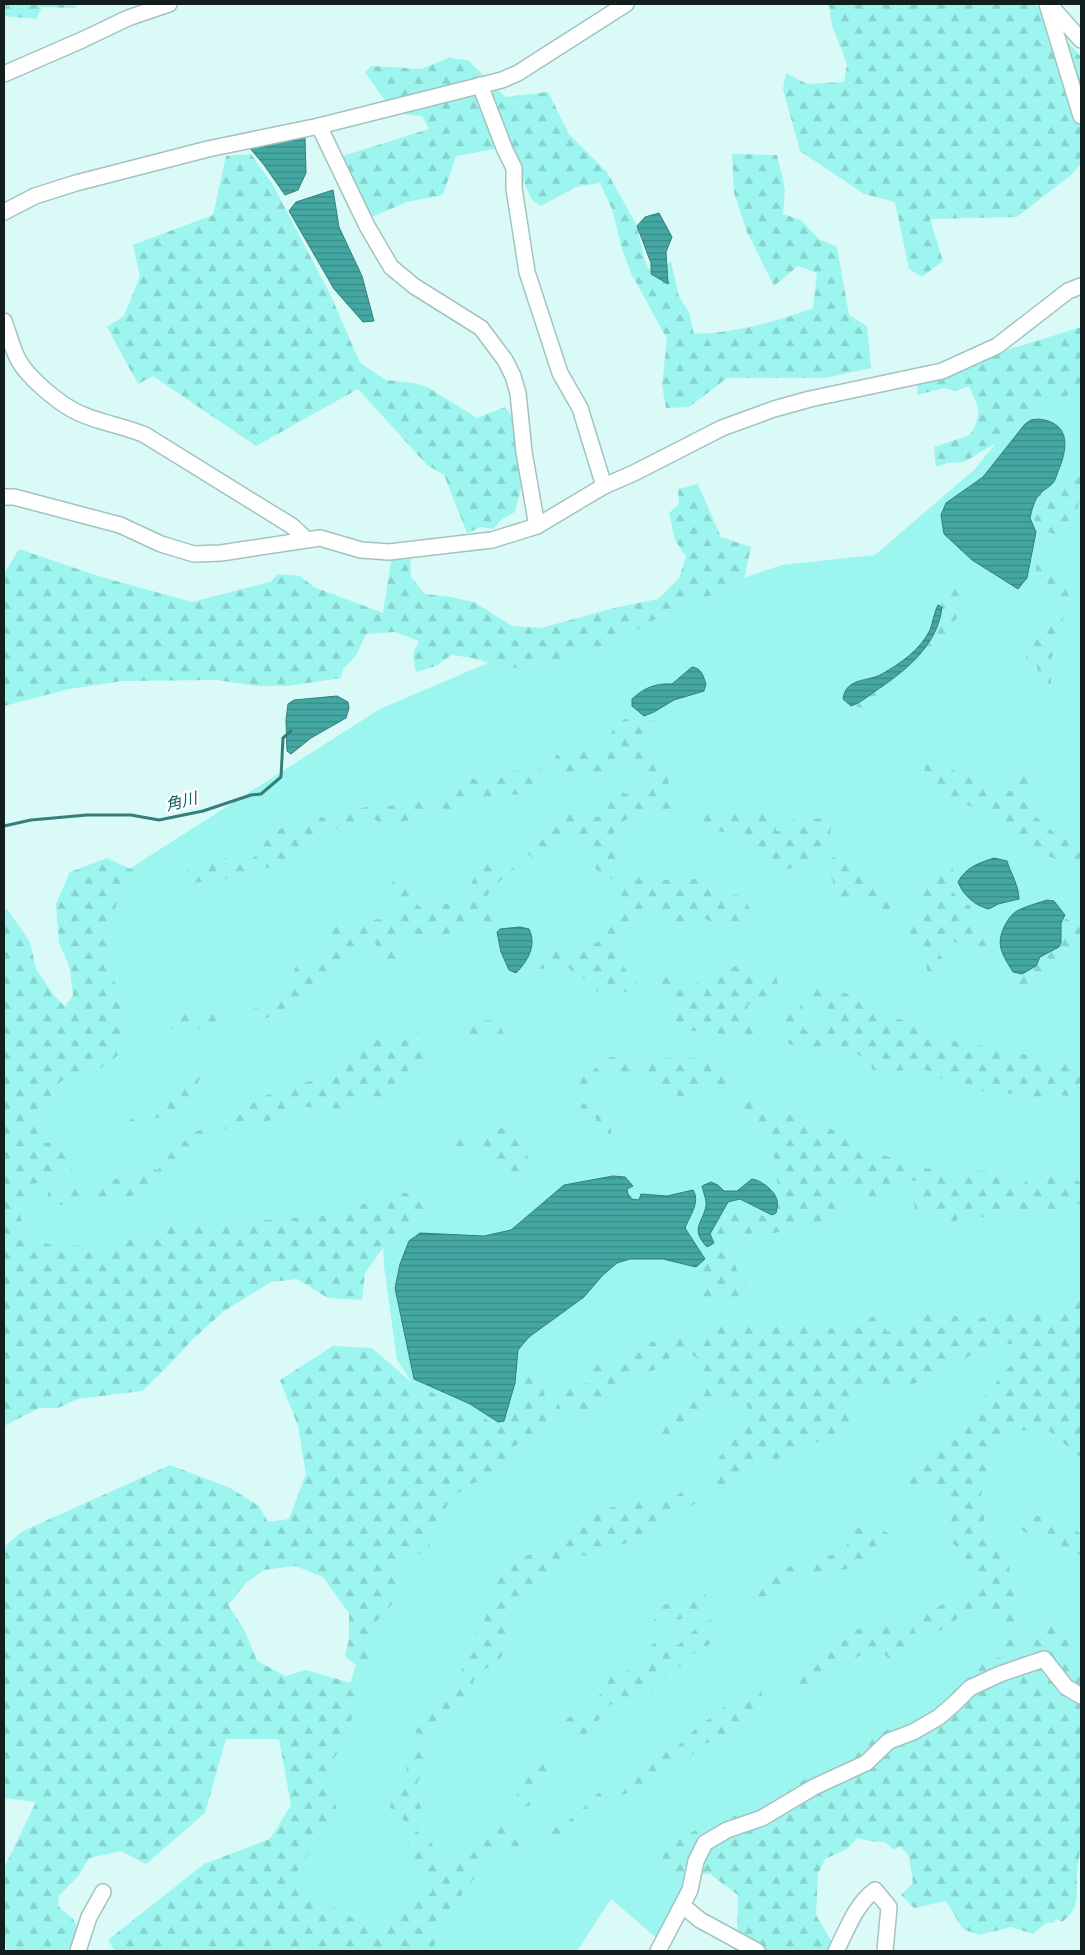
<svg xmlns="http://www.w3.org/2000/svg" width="1085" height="1955" viewBox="0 0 1085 1955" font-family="'Archivo Narrow','Noto Sans JP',sans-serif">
<defs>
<pattern id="forest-firs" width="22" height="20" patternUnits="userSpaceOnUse" patternTransform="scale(1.25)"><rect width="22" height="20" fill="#9df5ef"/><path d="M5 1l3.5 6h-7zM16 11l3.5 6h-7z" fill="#86d2cc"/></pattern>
<pattern id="water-rules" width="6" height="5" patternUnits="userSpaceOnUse" patternTransform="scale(1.25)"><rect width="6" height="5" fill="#44a8a2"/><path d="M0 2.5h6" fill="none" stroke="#388883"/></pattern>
</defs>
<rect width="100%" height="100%" fill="#d9faf7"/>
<path fill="#9df5ef" d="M1081 369V1685L698 1870 659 1940 611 1899 577 1951H377L292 1883 337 1719 376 1610 418 1392 397 1360 384 1266 382 1220 32 1281 8 1219 11 1119 79 1029 118 876 380 709 504 656 593 628 782 565 875 555 974 470 1036 394Z"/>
<g fill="url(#forest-firs)">
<path d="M4 4H77L75 8 42 7 36 19 4 16Z"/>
<path d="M829 4H1035L1081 57V164L1071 175 1017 217 930 219 943 261 922 277 909 269 895 202 864 194 800 151 783 89 786 73 807 84 844 82 847 64 832 25Z"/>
<path d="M449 58 468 60 505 97 548 92 569 134 607 172 637 226 644 258 651 274 671 261 679 297 689 312 694 334C736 333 774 322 813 308L817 273 798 266 774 286 747 232 734 193 732 154 777 155 785 189 783 214 801 220 819 239 837 247 849 315 867 326 871 368 825 378H727L689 407 666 408 662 385 667 339 631 273 622 249 612 209 600 183 576 187 541 206 532 200 515 163 499 148 456 156 443 195 407 202 372 217 343 156 429 129 422 116 394 113 365 72 372 66 421 69Z"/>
<path d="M251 154 273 185 331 296 360 363 386 380 413 383 427 387 477 418 505 407 512 416 517 455 523 480 515 512 502 519 493 529 481 527 467 533 444 475 427 465 358 389 256 446 153 376 138 384 107 327 124 316 140 276 133 245 213 215 226 156Z"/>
<path d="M1081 327V386L1058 402 1047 396 1035 402 1001 440 964 462 947 463 936 467 934 447 970 435C983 413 979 408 969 386L956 391 944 388 917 395 918 383 962 369 1010 349Z"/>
<path d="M1081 475C1081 497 1079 524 1056 535 1042 531 1036 523 1028 511L1035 496 1071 482Z"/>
<path d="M698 484 721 537 751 547 742 587 679 604 641 628 599 647 562 660 525 668 501 667 473 658 451 655 436 666 416 672 413 654 419 641 395 632 366 634 357 654 343 669 341 678 288 686H255L217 680 122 681 69 689 4 706V574L19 549 101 577 192 602 270 582 278 574 300 576 314 587 383 613 392 555 410 554 411 577 425 594 452 597 476 603 512 626 541 628 618 607 658 599 679 578 686 557 675 540 669 513 679 504 678 489Z"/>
<path d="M1041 561 1046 562 1050 561 1066 583 1069 598 1064 614 1060 635 1051 660V683L1041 687 1036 680 1038 670 1036 664 1026 658 1027 649 1036 636 1045 632 1052 622 1057 607C1047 590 1058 589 1037 577L1036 566Z"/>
<path d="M949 583C986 599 932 653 917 668L913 666C921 651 933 641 939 625 945 610 936 602 949 583Z"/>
<path d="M906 669 908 673C894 685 876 695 865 709L855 706 873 692 893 682Z"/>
<path d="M625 719 656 721C656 725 656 730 654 734 650 743 644 747 648 758L662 762 670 787 677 796 676 805 669 811 657 815H632L623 822 615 831 611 840 618 871 611 879C592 872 593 860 582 847 577 842 570 837 564 831L556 839 547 859 536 861 528 854 543 829 550 820 578 812 599 817 606 806V796L617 791 630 795 645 796 653 787C646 779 643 770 637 761L624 763 599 776 575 774 567 776 558 771 555 755 575 754 584 750H597L606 744 615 725Z"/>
<path d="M534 761 538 763 541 776 534 787 524 795 507 794 480 800 452 810 385 826 374 819 363 823 353 833 341 834 334 825 346 813 358 809 375 805 390 806 402 802 452 796 469 778 493 783 510 772 522 770Z"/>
<path d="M923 764H934L947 767 964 775 977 778 992 785 997 790 1014 791 1019 773 1030 768 1032 779 1028 791 1030 804 1035 816 1060 838 1074 836 1081 852V873L1018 840 1001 821 955 799 935 786 926 777Z"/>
<path d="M707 806 732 812 759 809 768 810 776 820V831L785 832 799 811 811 819 824 818 832 822 828 845 811 859 800 860 792 868 781 870 772 865 766 852 754 845 749 835 723 832 701 826 694 816Z"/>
<path d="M320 817 325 818 326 827 310 851 303 856 273 867 253 869 246 873 238 874 229 878 193 883 185 887 176 882 178 875 196 867 225 858 233 861H251L256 855 254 849C260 840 276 828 287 827 292 826 299 828 304 828L311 820Z"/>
<path d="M838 854 853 861 861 872 884 892 893 906 890 914H877L867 903 858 898 844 908 832 900C834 887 836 879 824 869L829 860Z"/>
<path d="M107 858 139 873 117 901 107 946 109 970 123 1000V1011L127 1030 117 1056 98 1070 61 1081 33 1122 44 1143 55 1142 64 1150 74 1155 72 1172 27 1186 19 1210 23 1228 38 1242 54 1245 108 1247 170 1225 211 1226 234 1222 323 1216 343 1212 394 1192 416 1194 430 1209 429 1224 424 1227 411 1228 385 1245 365 1273 362 1300 328 1298 297 1279 271 1282 224 1311 192 1340 164 1370 142 1391 78 1399 58 1408H39L4 1426V911L7 909 30 942 36 969 53 994 65 1007 73 995 70 969 59 942 56 904 70 872Z"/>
<path d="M509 861 514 869 491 889 486 897 493 908 494 923C476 929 461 917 452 940L439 944 431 934 424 935 418 941 409 934C399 941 397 948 396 961L387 964 375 943 364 942 355 945 344 956 331 978 320 982 315 995 299 999C287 1016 267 1020 247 1019L243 1014C254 1007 264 1005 277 1005 290 993 296 987 294 969L302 961C319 962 323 963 330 946L318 932 324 925C347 925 370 917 393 920 402 909 395 898 387 889L393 881 404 885 411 898 422 909 459 901 465 897 474 878 487 863 498 866Z"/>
<path d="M942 863 953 864V875L949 882C953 894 958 901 970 906L975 925 993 938C977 960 962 942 942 938L935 947 945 963 944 971 936 975 927 971 926 955 924 950 917 949 912 935 906 931 907 919 916 916 925 907 923 896 921 892 925 884 928 874Z"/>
<path d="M636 877 661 880 704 879 729 897 736 895 745 898 750 911 748 921 727 922 720 928 706 919H696L685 927H678L667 920 643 912C637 918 626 924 621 930 608 946 626 971 636 983L633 992H619L607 988 595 992 589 979 576 978 569 967 555 977 548 968 530 970 536 955 548 944 565 951 584 948 600 941 618 910 610 894Z"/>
<path d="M1065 919 1074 920 1081 927V947L1071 946C1060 955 1052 963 1047 976L1035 979 1023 986 1015 980C1026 962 1044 948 1062 937Z"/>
<path d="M743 963C753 971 762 977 776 976L779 989 770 1000 755 1001 748 1005 746 1017 752 1023 765 1026 767 1034 763 1040 751 1042 716 1033 682 1030 658 1024 663 1014 672 1016 677 1006 678 998 673 992 656 993 649 985 652 973 692 985Z"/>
<path d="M815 984 871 1001 883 1019 890 1021 898 1019 907 1021 936 1033 947 1040 989 1047 999 1053 1022 1054 1048 1060 1061 1057 1076 1062C1084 1080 1083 1083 1068 1096L1053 1094 1037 1098 1015 1093 1005 1094 982 1091 962 1084 954 1077C932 1083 938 1071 922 1069 913 1068 903 1071 894 1071 887 1071 880 1071 873 1070L867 1060 857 1054H840L820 1047 808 1048 789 1044 778 1016 780 1006 802 1003 804 1030 818 1029 830 1020 831 1011 821 1001 809 995Z"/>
<path d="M191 1012 223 1016 226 1022C210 1029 190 1030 172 1029L169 1024 173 1015Z"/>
<path d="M489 1020C498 1021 502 1029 505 1037L502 1041C497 1041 495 1038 490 1038 481 1038 474 1043 466 1048L461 1041C465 1027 475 1022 489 1020Z"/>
<path d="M414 1033 423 1034 427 1046 424 1060C419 1063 412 1066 408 1071 399 1080 398 1094 385 1097 378 1099 369 1097 361 1098L356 1109 303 1107 284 1112 274 1119 264 1122 251 1118 236 1123 206 1140 152 1188 135 1195 119 1198H102L87 1202 48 1206V1193L58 1185 90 1184 111 1179 126 1178 147 1168 158 1170 175 1147 182 1143 194 1132 214 1127 232 1111 247 1106 267 1095 283 1092 292 1085 325 1078 335 1070 345 1054 358 1047 378 1040 395 1042 408 1034Z"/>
<path d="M621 1055C625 1058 629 1062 634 1062 643 1063 653 1060 661 1059 685 1056 730 1056 728 1090L710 1085 705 1088 694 1087 688 1091V1100L681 1099 674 1092 668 1096 660 1085 631 1072 622 1073 609 1066 608 1058Z"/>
<path d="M577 1061C589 1063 597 1067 605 1076L603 1085 589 1093 575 1089 577 1076 574 1066Z"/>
<path d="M198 1070 203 1072C198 1084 190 1093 187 1106L173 1114 152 1119 137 1129 129 1128 127 1122 146 1111 151 1103 172 1096 181 1089 179 1083 183 1077Z"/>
<path d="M748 1101 762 1107 789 1114 839 1132 853 1141 908 1166 955 1172 998 1170 1007 1184 1022 1185C1026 1182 1030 1176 1035 1174 1050 1167 1068 1175 1081 1183V1204L1064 1205 1043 1216 1007 1211 987 1218 961 1213 954 1225 940 1224 932 1215 915 1211 914 1201 929 1188 916 1181 901 1180 873 1202 859 1201 865 1189 846 1187 823 1195 842 1207 843 1214 838 1217 775 1233 739 1234 731 1227 727 1213C743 1205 753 1211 768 1218L778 1191 775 1160 766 1141 750 1127 741 1110Z"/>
<path d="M583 1103 607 1107 613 1143 605 1149 599 1140 596 1118 585 1115 580 1107Z"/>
<path d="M511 1126H517C525 1138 533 1160 522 1171V1177L519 1180 495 1160 478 1154 474 1148H460L447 1140 451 1132 464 1138 470 1136 489 1134 496 1130Z"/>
<path d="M719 1221 725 1235V1248L734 1260 738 1275C747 1281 748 1287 747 1298 728 1300 712 1299 693 1294L711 1249 704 1238 712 1223Z"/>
<path d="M1081 1291V1458L1049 1431 1014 1430 989 1448 987 1471 980 1498 985 1522 995 1545 1008 1563 1013 1581 1020 1639 1014 1648 1000 1649 1002 1634 998 1619 989 1609 977 1608 964 1610 950 1627 933 1633 923 1623 924 1616 951 1599 970 1593 980 1583 959 1549 952 1542 944 1484 925 1488 914 1495 907 1490 906 1480 934 1448 966 1418 1024 1350V1341L981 1350 910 1386 889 1384 867 1392 852 1403 858 1414 852 1423 830 1439 803 1445 780 1458 756 1464 736 1479 729 1496 717 1491 716 1478 718 1459 741 1432 748 1407 734 1396C721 1401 705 1406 694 1415 681 1425 685 1435 664 1438L658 1427C663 1404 691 1410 698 1392 700 1386 698 1367 698 1360L690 1352 673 1354 660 1367 637 1378 617 1395 579 1414 556 1413C557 1397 561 1394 573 1383L584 1384 592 1381V1357L596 1350 603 1353 610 1363 624 1365 651 1342 671 1341 690 1335H713L717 1326 770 1321 844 1330 864 1318 880 1316 887 1332 908 1318 938 1313 973 1319 1011 1313 1041 1311 1057 1313Z"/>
<path d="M333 1346 372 1348 411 1382 501 1427 519 1408 521 1386 525 1368 538 1369 546 1401 547 1419 540 1432 523 1440 512 1449 501 1466 491 1475 470 1485 453 1497 430 1531V1545L423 1556 414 1551 400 1569V1588L396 1600 375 1623 371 1659 360 1669 345 1656 349 1639V1613L323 1577 295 1566 264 1570 247 1582 228 1605 245 1631 257 1661 286 1676 306 1670 355 1684V1706L347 1736 334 1758 331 1788 337 1812 338 1826 317 1837 297 1873 311 1896 381 1933 395 1915 432 1892C420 1873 408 1860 407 1837L415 1830 429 1840 443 1860 462 1861 506 1821 521 1831 519 1846 498 1851 484 1866 460 1897 431 1951H115L108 1940 204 1864 270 1839 291 1805 279 1739H226L205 1813 146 1864 121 1851 89 1858 79 1875 59 1896 58 1906 73 1919 80 1934 75 1951H7L4 1938V1868L36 1802 4 1798V1547L23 1531 170 1465 230 1488 259 1506 268 1522 289 1519 306 1474 298 1426 280 1380Z"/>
<path d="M703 1481 706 1490 697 1503 670 1517 643 1538 607 1549 595 1559 583 1555 569 1556 558 1566 551 1579 537 1591 524 1597 510 1622 508 1638 501 1658 475 1676 471 1693 460 1705 432 1733 422 1735 416 1733 415 1727 428 1722 432 1708 448 1691 461 1672 474 1637 484 1621 489 1600 494 1588 504 1572 521 1558 556 1543 565 1530 588 1516 629 1501 674 1497 689 1487Z"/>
<path d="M1030 1516H1043L1065 1522 1081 1534V1555C1060 1547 1038 1542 1019 1528L1021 1519Z"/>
<path d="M876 1526 889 1534C878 1561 858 1568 830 1572 824 1573 817 1573 811 1575 791 1580 772 1595 751 1602 774 1560 804 1564 845 1551 852 1529 852 1527 876 1526Z"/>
<path d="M690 1594H705L708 1605 693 1615 681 1619 654 1621 660 1605 675 1604Z"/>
<path d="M720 1617 719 1629 712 1642 703 1649 690 1655 682 1665 670 1672 662 1683 651 1691 610 1705 589 1732 573 1739 564 1731 559 1722 586 1710 595 1702 611 1677 648 1662 646 1650 654 1643 678 1645C692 1634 701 1619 720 1617Z"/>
<path d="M911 1621 917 1637 910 1652 894 1662 882 1653H865L838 1666 805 1688 787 1690 793 1674 829 1650 835 1638 846 1630 889 1626Z"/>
<path d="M1052 1621 1069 1640 1078 1665 1081 1667V1845C1080 1855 1077 1865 1077 1874 1076 1894 1081 1908 1062 1922L1056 1919 1053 1923H1046L1033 1934 1011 1927 979 1935 963 1929 946 1901 914 1908 901 1895 913 1883 909 1856 900 1846 894 1850 885 1842H876L857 1838 847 1849 825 1859 818 1874 816 1915 834 1946 833 1951H731L737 1944 738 1895 710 1874H659L651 1851 725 1817 754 1814 807 1778 831 1771 861 1747 890 1728 924 1714 943 1703C944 1698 944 1691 947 1687 953 1677 986 1660 998 1658 1010 1656 1021 1658 1033 1655L1032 1633 1041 1622Z"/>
<path d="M761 1681 762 1696 740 1728 723 1738 704 1744 693 1754 671 1768 661 1782 642 1791 609 1797 595 1809 583 1823 558 1838H544L554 1828 566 1823 577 1814 597 1794 628 1781 645 1768 652 1758 679 1745 703 1722 713 1717 726 1705 741 1696 749 1685Z"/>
<path d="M414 1745C426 1747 426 1763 425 1774L418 1780C415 1794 418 1803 425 1816L420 1827 411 1828 401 1817 390 1808 394 1788C419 1769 398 1764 406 1746Z"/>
<path d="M543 1750 551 1751 552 1761 532 1804 524 1808 516 1802 519 1784 537 1754Z"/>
</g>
<g fill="url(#water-rules)" stroke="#357f7a">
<path d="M305 137 306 173 298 190 285 195 264 165 249 147Z"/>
<path d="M333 190 339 227 362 276 374 321 363 322 334 289 289 211 296 202Z"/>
<path d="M659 213 672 237 666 252 668 284 651 274V263L637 226 645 217Z"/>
<path d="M1038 419C1069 422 1069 445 1059 469 1057 473 1056 480 1053 483 1050 487 1044 489 1041 493 1034 499 1032 510 1030 518L1036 532 1027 578 1018 589 972 560 944 534 941 515 946 503 983 477 1025 424 1031 420Z"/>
<path d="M938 605 942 607C938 646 904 672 874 692 867 697 860 703 851 706L843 699C846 677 868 682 882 674 901 663 920 650 930 630 933 622 934 612 938 605Z"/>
<path d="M692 667C702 668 703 676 706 684L704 691 674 700 654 712 644 716 632 706V699C644 688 655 683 672 684Z"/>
<path d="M337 696 348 702 349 708 346 718 311 738 291 754 287 751 286 720 288 704 294 700Z"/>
<path d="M994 858 1007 861C1011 874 1019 886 1019 899L998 904 989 909C975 906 963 895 958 882 966 867 979 863 994 858Z"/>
<path d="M1047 900 1054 901 1065 915 1061 923V943L1059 947 1040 957 1036 966 1022 974 1013 972C1002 954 995 945 1005 925 1009 918 1013 912 1021 909 1029 905 1039 903 1047 900Z"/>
<path d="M520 927 529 929C537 945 528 961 516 973L509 970 501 952 497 932 500 929Z"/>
<path d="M613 1176 625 1177 633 1186 627 1189 628 1194 632 1199 639 1200 641 1194 667 1196 693 1190C701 1202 689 1217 685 1228L705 1259 696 1267 663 1259H630L617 1263 602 1276 584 1297 529 1337 518 1350 515 1383 504 1421 498 1422 470 1404 414 1379 395 1288 400 1264 409 1241 420 1233 484 1236 511 1230 564 1185Z"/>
<path d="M752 1179C761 1180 775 1191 777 1200 778 1204 777 1210 776 1213L772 1215 740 1199 728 1202 710 1234 714 1243 707 1247C690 1228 702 1225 706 1206 707 1200 703 1192 702 1186L711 1182 718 1185 724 1191H737Z"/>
</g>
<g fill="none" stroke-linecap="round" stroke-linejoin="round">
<path stroke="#357f7a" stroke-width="3" d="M4 826 31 820 87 815H131L159 820 203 811 251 795 261 794 281 777 283 738 291 731"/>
<g stroke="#a3c3c0" stroke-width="18">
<g id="minor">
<path d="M1047 4 1081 116"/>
<path d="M1049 4 1081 40"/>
<path d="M4 74 82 40 128 18 169 4"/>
<path d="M480 85 505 150 514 168V188L527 272 560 373 580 408 604 486"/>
<path d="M319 126 367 226 391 267 414 286 481 328 505 360 513 376 518 393 524 452 537 526"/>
<path d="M4 212 35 196 76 183 208 149 319 126 502 80 518 73 626 4"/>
<path d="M4 321C9 334 12 349 19 361 28 377 56 401 73 410 94 422 122 425 145 435L292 526 306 539"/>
<path d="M4 497H14L120 525 161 544 194 554 221 553 320 538 361 550 389 552 492 540 537 526 604 486 634 473 722 428 774 409 810 399 942 371 997 346 1068 291 1081 286"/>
<path d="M683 1906 700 1920 757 1951"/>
<path d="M78 1951 89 1917 103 1892"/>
<path d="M658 1951 690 1890 696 1861 705 1843 727 1830 762 1818 814 1787 866 1763 889 1741 913 1732 939 1717 955 1703 970 1688 1000 1674 1044 1659 1066 1687 1081 1696"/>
<path d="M836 1951C847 1930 855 1905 875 1890L889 1907 885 1951"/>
</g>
</g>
<use href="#minor" stroke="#fff" stroke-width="15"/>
</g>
<g text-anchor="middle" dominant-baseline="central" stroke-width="5" stroke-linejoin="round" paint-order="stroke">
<g font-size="16" font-style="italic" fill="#0d615e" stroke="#fff">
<text transform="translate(181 801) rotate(-14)">角川</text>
</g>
</g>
<rect width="1085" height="1955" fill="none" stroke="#131f1e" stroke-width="10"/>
</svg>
